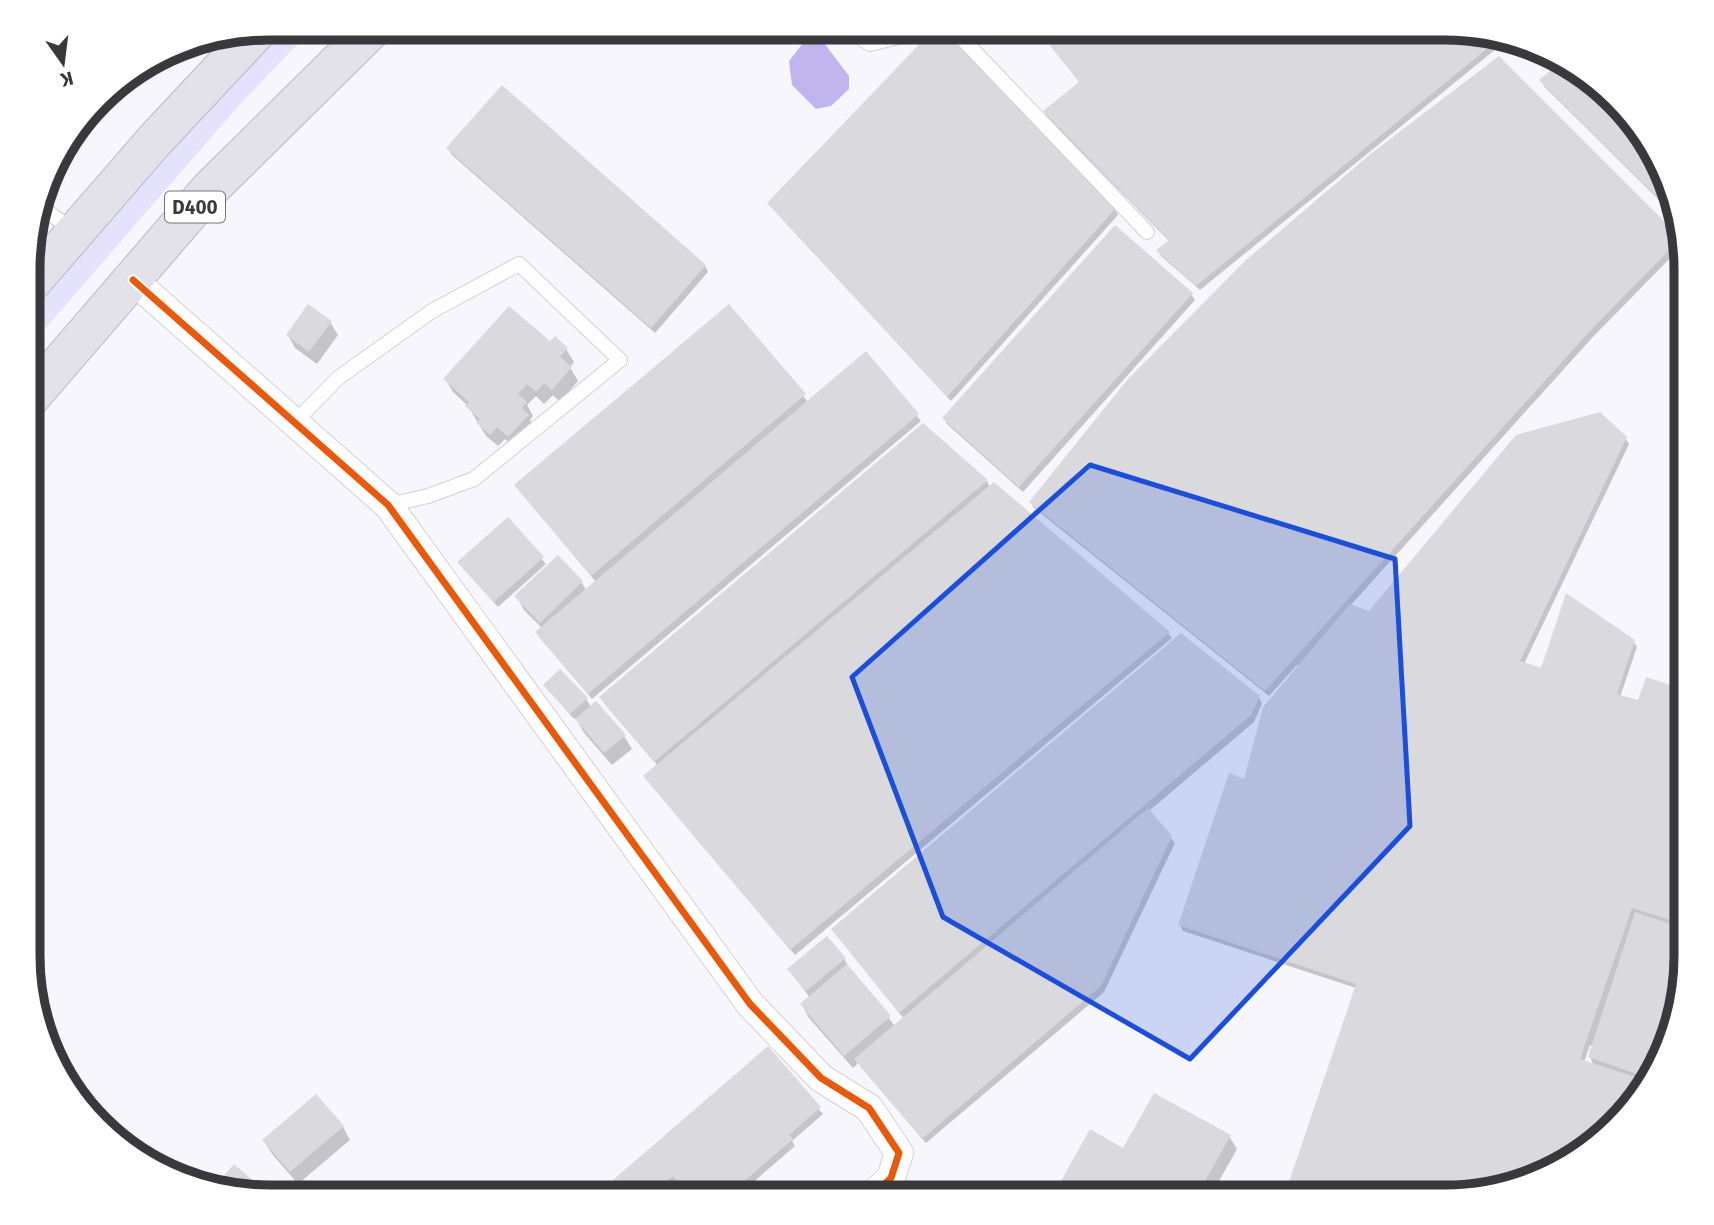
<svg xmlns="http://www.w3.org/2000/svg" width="1714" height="1225" viewBox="0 0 1714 1225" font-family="'Fira Sans',sans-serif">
<rect width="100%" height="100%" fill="#f7f6fc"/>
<path fill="#e5e2fd" d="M286 28H313L241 103 30 346V313L225 89Z"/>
<path fill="#c0b6ed" d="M808 37 821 39 849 76V89L831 106 816 109 792 85 789 61Z"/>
<g fill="#0003" fill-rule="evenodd">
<path d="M1036 28H1460L1485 34 1496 49 1200 290 1161 256 1158 251 1170 242 1048 118 1045 112 1081 83Z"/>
<path d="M1499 58 1681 239 1683 245 1592 338 1350 606 1369 613 1625 438 1629 444 1524 664 1542 670 1633 641 1637 647 1620 697 1639 702 1686 692V971L1673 1034 1636 1103 1552 1172 1445 1197H1286L1356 988 1183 931 1180 925 1299 667 1297 665 1269 696 1034 508 1031 503ZM1590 1045 1593 1046 1590 1057 1594 1066 1584 1062Z"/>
<path d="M1564 62 1592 78 1661 162 1675 216 1544 86 1541 80Z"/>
<path d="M448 149 705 266 708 272 655 333 452 155Z"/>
<path d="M773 209H1115L1118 215 951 401Z"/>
<path d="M1191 294 1195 300 1023 492 947 424 944 418Z"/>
<path d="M728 306 808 402 866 354 921 421 592 699 540 638 537 632 542 628 524 610 517 597 558 558 582 583 586 590 596 582 516 486Z"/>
<path d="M330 322 338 335 317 364 295 348 288 335Z"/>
<path d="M551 344 566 349 574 362 570 367 578 381 560 402 553 395 544 404 536 396 527 405 533 416 530 420 535 429 516 449 505 439 498 446 486 436 468 406 453 392 445 379Z"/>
<path d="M987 481 990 487 1168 633 1172 638 795 955 649 782 658 766 604 703Z"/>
<path d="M507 519 546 564 498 607 463 568Z"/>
<path d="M545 685 586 699 591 707 624 736 632 749 612 765 584 733 576 718 574 719Z"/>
<path d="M1259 697 1262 704 1254 722 1149 811 1175 843 1104 992 926 1143 858 1063 853 1068 809 1018 802 1005 810 998 789 969 844 959 852 972 895 1026 904 1019 833 930Z"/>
<path d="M768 1048 823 1114 792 1141 795 1146 736 1197H691L687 1193 683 1197H624L615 1181Z"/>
<path d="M316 1097 343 1127 350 1140 298 1184 272 1154 264 1141Z"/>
<path d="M1229 1136 1237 1149 1210 1197H1062L1058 1190 1124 1150Z"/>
</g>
<g fill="#dad9de">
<path d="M935 28H944L1116 208 947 397 767 203Z"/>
<path d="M1036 28H1460L1487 35 1494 43 1196 286 1156 250 1169 240 1043 111 1079 82Z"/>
<path d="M1499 56 1681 238 1589 332 1265 691 1029 502 1128 379 1245 261 1368 156Z"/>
<path d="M1562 61 1592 78 1661 162 1675 215 1539 80Z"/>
<path d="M502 85 706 265 651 328 446 148Z"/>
<path d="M1115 225 1193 293 1019 487 942 418Z"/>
<path d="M308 304 332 321 309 352 286 335Z"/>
<path d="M729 304 806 394 591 576 514 485Z"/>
<path d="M509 306 550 341 555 336 568 348 560 357 572 367 552 390 544 383 536 392 527 384 518 394 527 402 522 408 529 415 508 437 497 427 490 435 476 423 480 419 465 406 469 402 443 379Z"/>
<path d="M866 351 919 414 588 694 535 632Z"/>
<path d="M1600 412 1627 437 1520 661 1541 668 1566 593 1635 640 1617 694 1638 700 1646 677 1686 690V925L1632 908 1580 1059 1647 1081 1636 1103 1552 1172 1445 1197H1284L1356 984 1178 925 1229 773 1244 779 1263 707 1350 604 1369 611 1516 435Z"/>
<path d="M923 423 988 480 654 762 599 697Z"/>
<path d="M994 482 1170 632 790 950 643 776Z"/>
<path d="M508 517 544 557 494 602 457 562Z"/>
<path d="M558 555 583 581 540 623 514 596Z"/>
<path d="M1181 633 1260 696 1251 715 899 1013 831 929Z"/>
<path d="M560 669 588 698 570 714 543 685Z"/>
<path d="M596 701 626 735 604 753 575 719Z"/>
<path d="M1148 808 1172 836 1101 986 922 1139 854 1059Z"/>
<path d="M1635 912 1686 929V971L1673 1034 1649 1078 1588 1057Z"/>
<path d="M827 936 846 958 806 991 787 969Z"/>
<path d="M847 964 891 1016 844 1056 800 1004Z"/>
<path d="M768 1046 821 1107 789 1135 793 1139 726 1197H691L673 1176 649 1197H627L613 1180Z"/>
<path d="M1154 1093 1231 1135 1196 1197H1068L1056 1190 1090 1129 1123 1148Z"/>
<path d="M316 1094 344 1126 290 1172 262 1140Z"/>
<path d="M234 1164 271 1197H254L213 1188Z"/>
</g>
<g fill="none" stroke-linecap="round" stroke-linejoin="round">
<g stroke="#d2d1d5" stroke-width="16">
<g id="lane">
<path d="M952 28 1147 232"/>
<path d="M848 30 870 44 899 37 908 28"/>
<path d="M40 206 75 232"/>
<path d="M295 422 338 378 432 311 519 264 620 360 474 479 428 496 388 505"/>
</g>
</g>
<g stroke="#d2d1d5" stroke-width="30">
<path id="street" d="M133 280 388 505 750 1004 821 1078 869 1108 899 1153 891 1178 870 1197"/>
</g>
<g stroke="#b9b7c3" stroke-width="40">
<g id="highway">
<path d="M30 284 155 140 258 30"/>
<path d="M30 398 210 189 373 28"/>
</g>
</g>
<use href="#lane" stroke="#fefeff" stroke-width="14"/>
<use href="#street" stroke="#fefeff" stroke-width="28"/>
<use href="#highway" stroke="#e3e1ea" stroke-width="38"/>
<g stroke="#fff" stroke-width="11">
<path id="cycleway" d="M133 280 388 505 750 1004 821 1078 869 1108 899 1153 891 1178 870 1197"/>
</g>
<use href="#cycleway" stroke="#e8590c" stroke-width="7"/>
</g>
<path fill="#1d4ed8" fill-opacity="0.2" stroke="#1d4ed8" stroke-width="5" stroke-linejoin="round" d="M1090 465 1395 559 1410 826 1190 1059 943 917 852 677Z"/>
<g text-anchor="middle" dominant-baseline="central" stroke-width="6" stroke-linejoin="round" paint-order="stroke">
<rect fill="#fff" stroke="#747477" stroke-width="2" x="165" y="191.5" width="60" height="31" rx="5"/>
<g font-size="19" font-weight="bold" fill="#39393d">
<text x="195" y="207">D400</text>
</g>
</g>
<path d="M0 0H1714V1225H0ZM269 40H1445A229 229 0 0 1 1674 269V956A229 229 0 0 1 1445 1185H269A229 229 0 0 1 40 956V269A229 229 0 0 1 269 40Z" fill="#fff" fill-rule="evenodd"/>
<path fill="none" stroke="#39393d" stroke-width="9" d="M269 40H1445A229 229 0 0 1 1674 269V956A229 229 0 0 1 1445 1185H269A229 229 0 0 1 40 956V269A229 229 0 0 1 269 40Z"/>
<g transform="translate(63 63) rotate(166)" stroke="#ffffff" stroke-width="5" paint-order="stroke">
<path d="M0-5L12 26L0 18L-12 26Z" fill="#39393d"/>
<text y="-10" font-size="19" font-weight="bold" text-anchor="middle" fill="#39393d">K</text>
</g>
</svg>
